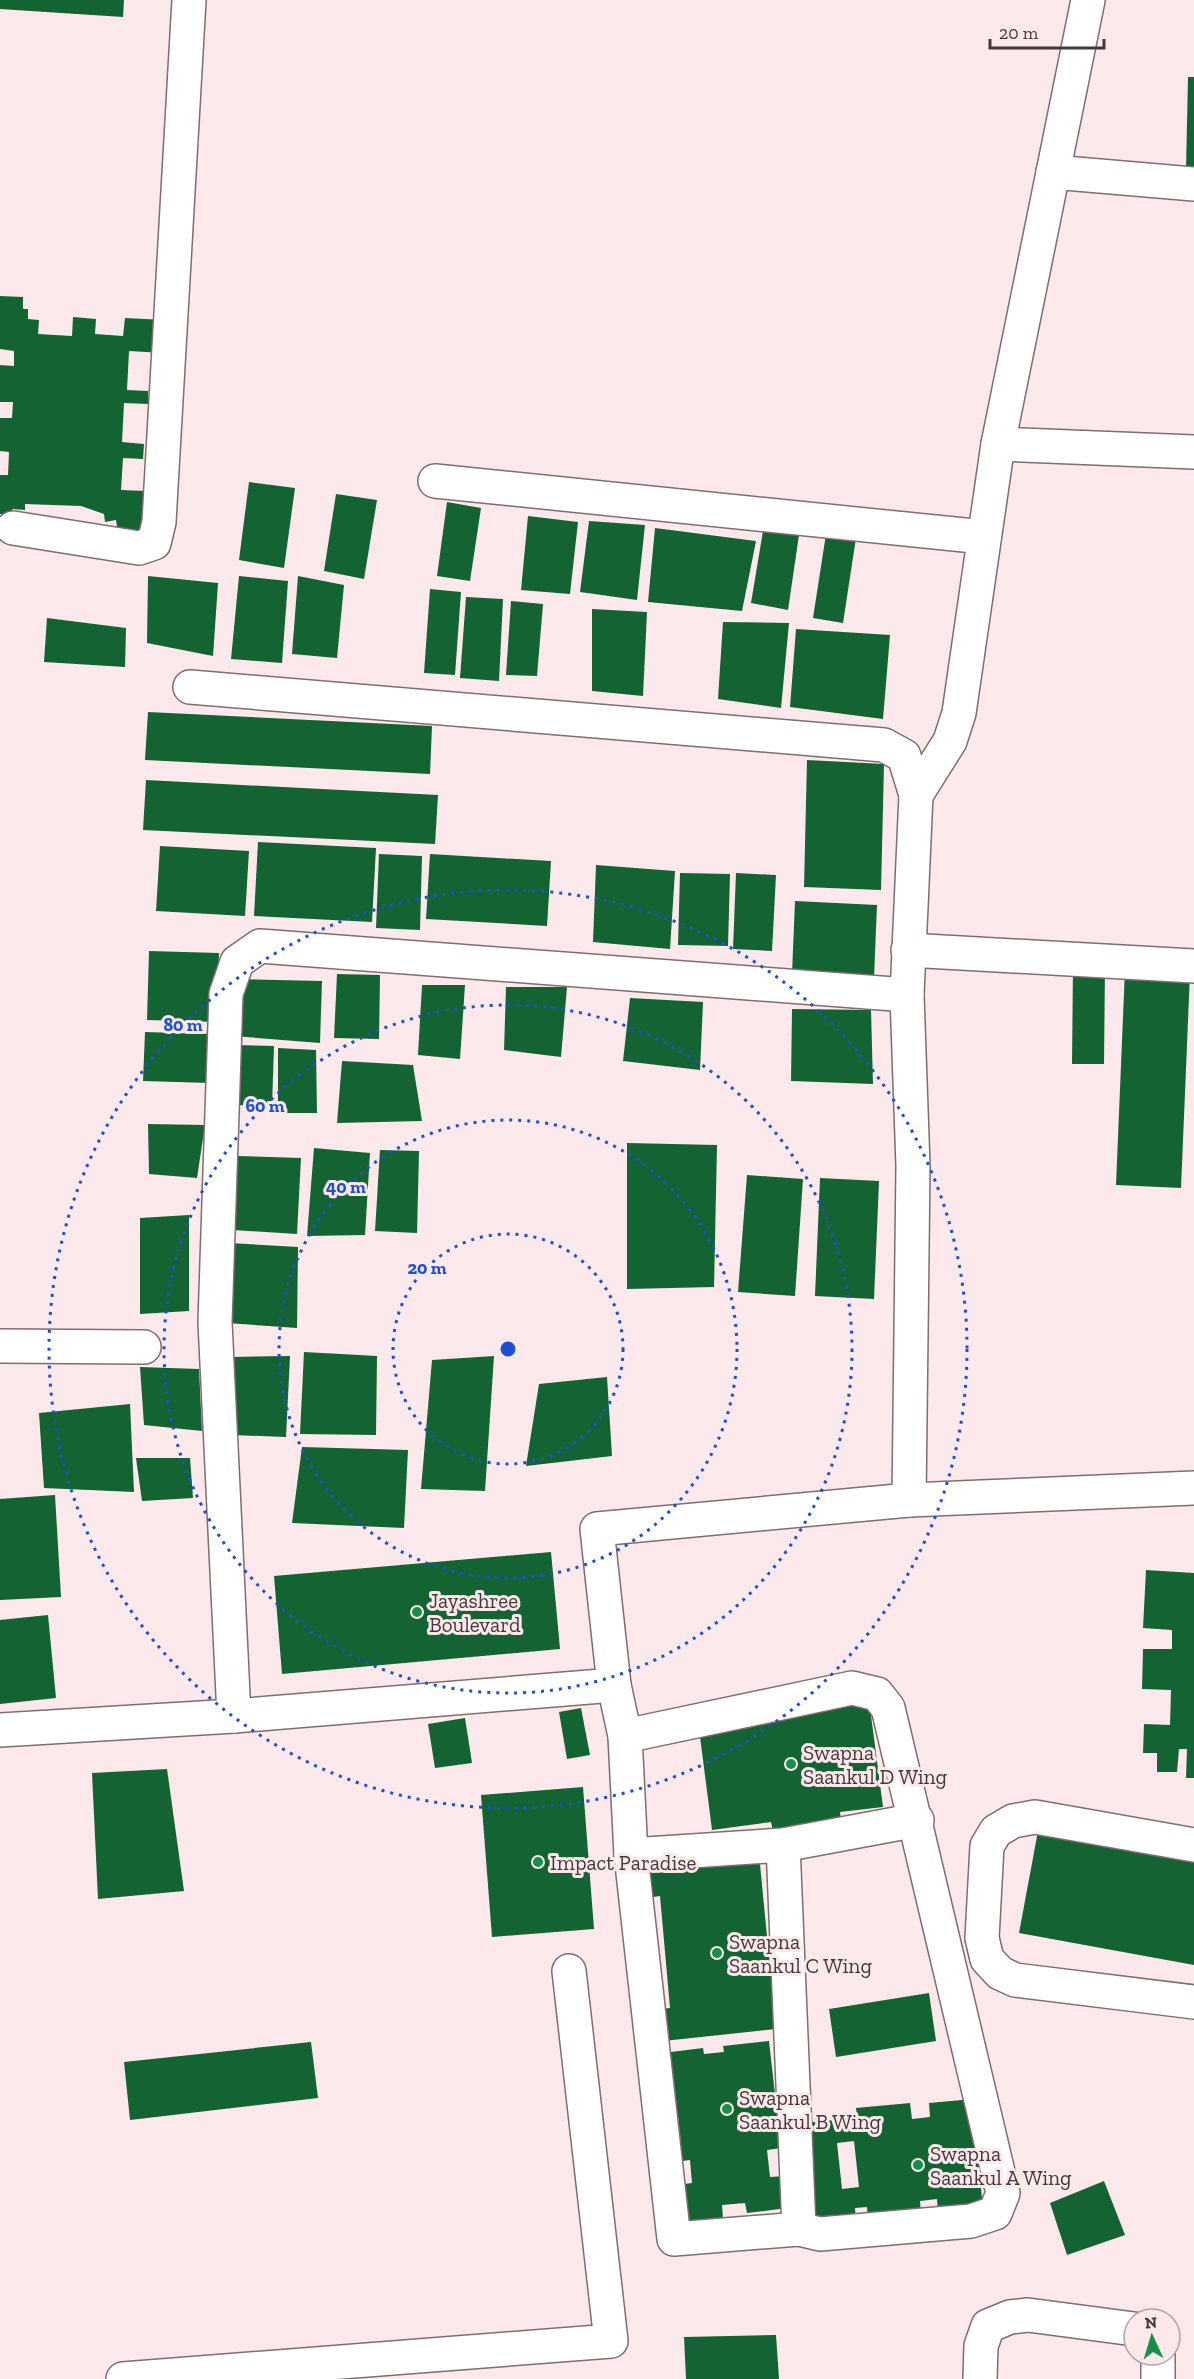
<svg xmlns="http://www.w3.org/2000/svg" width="1194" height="2379" viewBox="0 0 1194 2379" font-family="'Zilla Slab',serif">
<rect width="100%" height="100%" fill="#fce9eb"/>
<g fill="#146333" fill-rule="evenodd">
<path d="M0 0H124L123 17 0 9Z"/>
<path d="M1188 77H1194V170H1186Z"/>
<path d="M0 296 23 297V309H28V319L39 320 38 334 72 336 73 317 96 319 95 334 123 336 125 318 165 320 163 353 129 351 127 390 148 391V404L124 403 122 442 144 444 143 459 123 458 121 490 146 491 144 529 118 534 116 520 105 522 104 514 81 506 25 504V510L12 509 15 514H0V475H8L9 452 0 451V418H12L13 402H0V365L14 366V351L0 349Z"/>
<path d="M249 482 295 488 284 568 239 560Z"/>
<path d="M336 494 377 500 364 579 324 571Z"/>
<path d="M447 502 481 508 470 581 437 576Z"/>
<path d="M528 516 578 522 570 594 521 590Z"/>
<path d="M589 521 645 525 637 600 580 592Z"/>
<path d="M655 528 756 541 742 611 648 602Z"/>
<path d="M763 531 799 535 788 610 751 603Z"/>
<path d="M826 534 856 538 843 623 813 618Z"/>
<path d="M148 576 218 583 213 656 147 643Z"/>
<path d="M239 576 288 581 282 663 231 659Z"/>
<path d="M298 576 344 585 337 658 292 654Z"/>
<path d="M430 589 461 592 455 675 424 673Z"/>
<path d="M466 597 503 599 499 681 460 678Z"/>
<path d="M511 601 543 604 537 676 506 675Z"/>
<path d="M592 609 647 612 643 696 592 691Z"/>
<path d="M47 618 126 628 125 667 44 662Z"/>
<path d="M723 622 789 623 781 708 718 699Z"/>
<path d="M796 629 890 635 883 719 790 707Z"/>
<path d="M148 712 432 726 430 774 145 760Z"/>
<path d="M807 760 884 764 881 890 804 887Z"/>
<path d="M146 780 438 795 435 844 143 830Z"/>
<path d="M258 842 376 848 372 922 254 916Z"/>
<path d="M160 846 249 851 245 916 156 911Z"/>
<path d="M379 854 422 856 420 930 376 928Z"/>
<path d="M430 854 551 861 547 926 426 919Z"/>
<path d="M596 865 675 871 670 949 593 942Z"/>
<path d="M680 873 730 874 728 946 678 945Z"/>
<path d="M736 873 776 875 772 951 733 949Z"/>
<path d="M795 901 877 905 874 978 792 974Z"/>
<path d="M149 951 219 953 217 1022 147 1020Z"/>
<path d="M1073 965H1105L1104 1064H1072Z"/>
<path d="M1125 969 1190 973 1181 1188 1116 1185Z"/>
<path d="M337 974 380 975 379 1039 334 1038Z"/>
<path d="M238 979 322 981 320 1043 233 1036Z"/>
<path d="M422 985H465L460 1059 418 1055Z"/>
<path d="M506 987H567L561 1057 504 1050Z"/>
<path d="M630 998 703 1002 700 1070 623 1061Z"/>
<path d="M792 1009 871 1010 873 1084 791 1081Z"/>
<path d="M145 1032 212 1034 210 1083 143 1081Z"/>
<path d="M232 1045 274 1046 272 1106 231 1105Z"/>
<path d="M278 1048 316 1050 317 1113H278Z"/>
<path d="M342 1061 413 1065 422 1121 337 1123Z"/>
<path d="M148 1124 205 1125 197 1178 149 1174Z"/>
<path d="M627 1143 717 1145 714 1287 627 1289Z"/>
<path d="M314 1148 370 1153 365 1235 307 1236Z"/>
<path d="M380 1150 419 1151 417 1233 375 1231Z"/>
<path d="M237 1156 301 1158 297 1234 233 1230Z"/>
<path d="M747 1175 803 1179 795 1296 738 1292Z"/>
<path d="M820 1178 879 1181 874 1299 815 1296Z"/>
<path d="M189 1215V1311L140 1314V1218Z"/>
<path d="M230 1243 298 1247 297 1328 226 1323Z"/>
<path d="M304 1352 377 1356 376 1435 300 1434Z"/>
<path d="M290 1356 286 1437 232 1435V1357Z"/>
<path d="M494 1356 485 1491 421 1489 432 1360Z"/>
<path d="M140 1367 199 1369 202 1431 144 1425Z"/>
<path d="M607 1377 612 1456 526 1466 539 1384Z"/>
<path d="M130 1404 134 1492 44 1488 39 1413Z"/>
<path d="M302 1447 408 1450 404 1528 292 1523Z"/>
<path d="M136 1458H190L193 1498 142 1501Z"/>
<path d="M55 1495 61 1597 0 1600V1499Z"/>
<path d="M551 1552 560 1649 282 1674 274 1576Z"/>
<path d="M1146 1570 1194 1573V1778H1186L1187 1749H1179L1177 1772H1157V1753H1143L1144 1724 1170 1725 1171 1690 1142 1689 1143 1649H1172V1630L1143 1628Z"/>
<path d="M48 1615 56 1698 0 1704V1620Z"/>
<path d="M869 1700 883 1807 840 1812 842 1828 774 1836 771 1822 712 1830 698 1721Z"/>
<path d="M581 1708 590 1755 567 1759 559 1712Z"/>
<path d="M465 1718 472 1763 435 1768 428 1724Z"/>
<path d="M167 1769 184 1891 98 1899 92 1773Z"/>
<path d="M583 1787 594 1929 492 1937 481 1795Z"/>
<path d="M1038 1831 1194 1860V1965L1019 1933Z"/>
<path d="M759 1854 776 2029 654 2042 650 2010 670 2008 660 1896 646 1898 643 1865Z"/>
<path d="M929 1993 936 2041 836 2057 829 2009Z"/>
<path d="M769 2041 781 2148 767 2150 770 2177 785 2176 788 2208 747 2213 745 2203 722 2205 723 2219 682 2223 677 2185 692 2183 690 2160 675 2162 673 2144 681 2143 673 2073 665 2074 663 2053 703 2048 704 2054 724 2052 723 2046Z"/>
<path d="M311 2042 318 2098 130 2120 124 2062Z"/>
<path d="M973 2099 983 2210 938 2213 937 2199 920 2201 921 2215 868 2220 867 2207 855 2208 856 2220 812 2224 804 2123 844 2119V2126L858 2125 856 2108 910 2103 912 2119 930 2117 929 2103ZM854 2141 859 2187 842 2189 837 2143Z"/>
<path d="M1104 2181 1125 2235 1067 2255 1050 2203Z"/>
<path d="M776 2335 779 2379H686L684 2337Z"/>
</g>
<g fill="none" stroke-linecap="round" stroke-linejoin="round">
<g stroke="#816c6f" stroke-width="36">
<g id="minor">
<path d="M1053 172 1194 184"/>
<path d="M998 444 1194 452"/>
<path d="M435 481 984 537"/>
<path d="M13 528 139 548 154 543 159 522 189 0"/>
<path d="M190 687 884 745 904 756 916 795"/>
<path d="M908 950 1194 966"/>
<path d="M0 1346 144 1347"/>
<path d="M909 1500 913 1166 907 995 916 795 950 741 959 713 998 444 1088 0"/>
<path d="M614 1685 625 1736 631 1855 783 1845 917 1820"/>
<path d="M234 1716 215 1322 226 994 237 962 260 946 907 995"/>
<path d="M0 1730 234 1716 614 1685 597 1529 909 1500 1194 1488"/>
<path d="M625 1736 852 1688 877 1694 888 1708 1003 2193 995 2213 971 2221 820 2234 799 2229 783 1845"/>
<path d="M1194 1845 1035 1817 1013 1821 996 1831 987 1846 982 1938 987 1959 1000 1973 1015 1980 1194 2002"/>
<path d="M631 1855 674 2239 799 2229"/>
<path d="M1158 2355V2379"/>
<path d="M123 2379 611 2341 569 1971"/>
<path d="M980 2379 981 2346 988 2326 1010 2317 1028 2315 1134 2329"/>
</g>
</g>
<use href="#minor" stroke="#fff" stroke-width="33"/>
</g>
<g fill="none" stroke="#1d4ed8" stroke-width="3" stroke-dasharray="3 6">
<circle cx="508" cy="1349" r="115"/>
<circle cx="508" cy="1349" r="229"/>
<circle cx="508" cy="1349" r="344"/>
<circle cx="508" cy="1349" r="459"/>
</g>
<g fill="#188f49" stroke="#fce9eb" stroke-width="2">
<circle cx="417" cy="1612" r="6"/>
<circle cx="791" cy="1764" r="6"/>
<circle cx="538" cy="1862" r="6"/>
<circle cx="717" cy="1953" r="6"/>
<circle cx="727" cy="2109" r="6"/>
<circle cx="918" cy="2165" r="6"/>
</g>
<g text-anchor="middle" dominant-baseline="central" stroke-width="6" stroke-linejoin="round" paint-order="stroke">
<g font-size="21" fill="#43393b" stroke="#fce9eb" text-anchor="start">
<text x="429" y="1600">Jayashree<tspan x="429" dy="24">Boulevard</tspan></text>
<text x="803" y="1752">Swapna<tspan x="803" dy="24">Saankul D Wing</tspan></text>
<text x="550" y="1862">Impact Paradise</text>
<text x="729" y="1941">Swapna<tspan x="729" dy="24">Saankul C Wing</tspan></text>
<text x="739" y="2097">Swapna<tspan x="739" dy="24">Saankul B Wing</tspan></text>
<text x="930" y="2153">Swapna<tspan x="930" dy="24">Saankul A Wing</tspan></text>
</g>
</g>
<circle cx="508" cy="1349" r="9" fill="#1d4ed8" stroke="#fce9eb" stroke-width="3"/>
<g font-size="18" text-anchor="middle" font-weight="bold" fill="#1d4ed8" stroke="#fce9eb" stroke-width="6" stroke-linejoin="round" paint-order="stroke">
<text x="183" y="1031">80 m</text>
<text x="265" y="1112">60 m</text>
<text x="346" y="1193">40 m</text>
<text x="427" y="1274">20 m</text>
</g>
<g transform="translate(1152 2337) rotate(356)"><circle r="28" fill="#fce9eb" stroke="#b2a3a5" stroke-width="1.5"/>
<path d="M0-4.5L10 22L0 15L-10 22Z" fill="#188f49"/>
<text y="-9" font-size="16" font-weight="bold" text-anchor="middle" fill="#43393b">N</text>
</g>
<path d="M990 39v9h114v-9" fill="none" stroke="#43393b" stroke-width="3"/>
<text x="999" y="39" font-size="18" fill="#43393b" stroke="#fce9eb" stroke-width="4.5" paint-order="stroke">20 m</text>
</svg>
